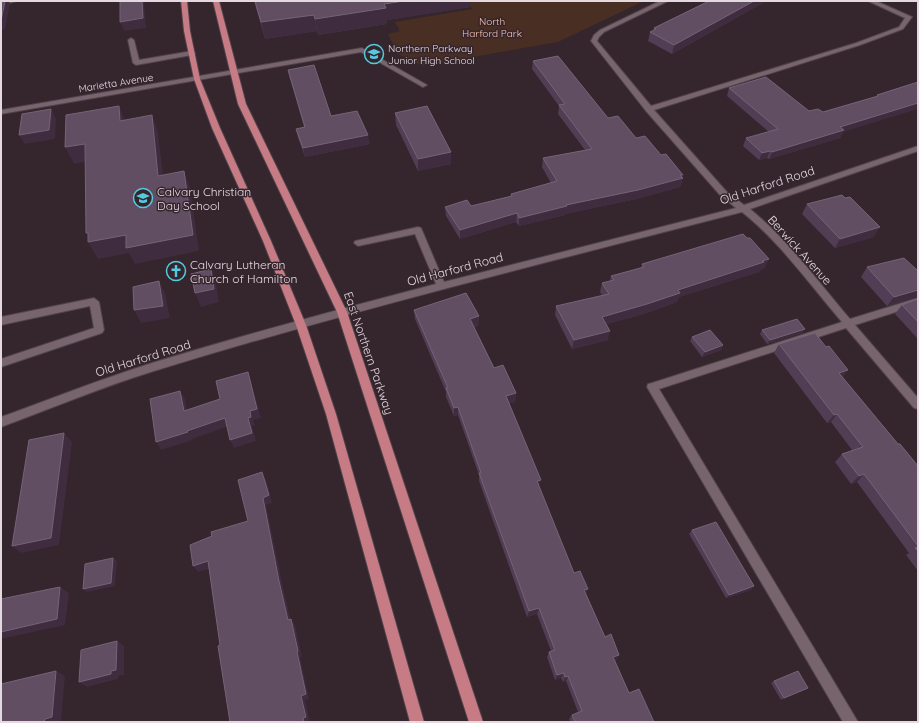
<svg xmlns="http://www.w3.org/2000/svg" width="919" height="723" viewBox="0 0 919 723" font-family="Quicksand,sans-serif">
<rect width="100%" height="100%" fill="#35252d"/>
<path fill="#492e23" d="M467 1H644L558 42 422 66 398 54 388 34 400 31 395 22 472 9Z"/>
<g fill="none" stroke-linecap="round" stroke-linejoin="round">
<g stroke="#50434a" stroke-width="2">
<g id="minor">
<path d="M1 1H17L1 5Z"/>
<path d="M660 1H668L604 32 599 37 597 41 651 106 856 43 899 27 905 18 868 1H876L912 17 903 29 860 45 654 110 726 191 744 205 918 146V151L750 209C786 238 820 284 850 319L918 298V305L855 325 918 398V409L914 408 846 328 659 389 858 722H843L647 387 648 384 652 383 842 322C810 285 780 242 742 212 545 263 348 311 154 371 102 387 52 408 1 427V417C51 399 101 379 152 363 246 334 341 309 436 284L415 234 358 246 354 243 355 241 418 227 421 228 444 282 736 208 720 195 646 111 591 41 594 35 600 30Z"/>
<path d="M131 38 134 40 139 60 192 51 195 53 192 55 136 65 133 63 128 40Z"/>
<path d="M362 48 427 85 423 87 421 86 361 52 1 114V110Z"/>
<path d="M94 298 99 302 104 330 102 333 1 367V359L94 328 90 306 1 325V317Z"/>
</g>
</g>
<g stroke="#50434a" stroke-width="2">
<g id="major">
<path d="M181 1H187L190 31 200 79 220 128 271 241 306 325 336 414 424 722H410L326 414 296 325 263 241 212 128 194 79 184 31Z"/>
<path d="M213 1H219L246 104 347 312 483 722H469L337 312 238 104Z"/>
</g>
</g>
<use href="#minor" fill="#77646d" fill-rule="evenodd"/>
<use href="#major" fill="#c77b85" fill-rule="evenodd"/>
</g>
<g fill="#513d54">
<path d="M254 1H470V7L387 20V24L318 35 317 31 265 39Z"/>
<path d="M709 1H766L672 54 648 41 650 32 653 31 654 28Z"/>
<path d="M533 61 608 118 661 155 683 178 680 187 636 199 565 214V215L519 226 516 222 460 239 446 216 445 207 471 206 511 196V194L551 183 542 167 543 158 585 150 558 114 559 106 532 69Z"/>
<path d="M288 70 331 116 370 144 305 157 298 138 296 129 304 127 290 78Z"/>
<path d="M918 82 843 132 840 138 769 159 767 158 759 160 743 146 746 138 769 132 727 96 729 88 809 111 823 112 876 97 877 95Z"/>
<path d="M395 113 451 152V164L418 171 396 125Z"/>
<path d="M807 204 874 237 835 248 802 214Z"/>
<path d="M642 264 765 268 760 270 759 272 679 297 677 302 644 314 606 324 608 340 572 349 555 315 556 306 602 295 600 292 602 283 610 281 611 276 641 268Z"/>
<path d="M867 267 918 271V297L887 306 861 277Z"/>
<path d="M918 299V339L895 314 902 305Z"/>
<path d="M414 310 479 316 478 326 474 327 494 368 516 393 515 402 509 403 539 487 574 573 586 594 605 637 619 655 616 660H615L629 693 654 722H571L569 719 572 715 578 712 566 681 563 682 561 678 555 680 547 657 549 652 551 651 537 614 527 617 479 481V475L458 415 454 416 446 397V392L415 319Z"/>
<path d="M805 329 802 333 767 344 760 334 762 330Z"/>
<path d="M692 337 723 345 721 350 702 357 690 341Z"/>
<path d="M779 344 843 378 898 444 918 466V571L906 555 909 553 857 482 851 484 835 462 842 454 852 450 831 422 827 423 774 353Z"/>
<path d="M692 530 751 590 726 598 689 534Z"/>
<path d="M774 681 808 688 804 690 781 700 771 683Z"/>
</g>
<g fill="#3f2c3e">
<path d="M5 1H9L10 4 5 29 1 30V21Z"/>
<path d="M142 1H144L146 28 124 31 120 22Z"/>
<path d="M404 1H470V7L387 20V24L318 35 315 19 384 4Z"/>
<path d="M754 1H766L672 54 674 45Z"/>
<path d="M314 15 317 31 265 39 261 22Z"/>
<path d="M918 103V109L843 132 840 138 769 159 772 152 840 127Z"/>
<path d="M119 106 126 123 120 121Z"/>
<path d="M51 109 56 119 55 139 25 144 19 135Z"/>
<path d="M152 115 158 132 165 193 158 176Z"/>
<path d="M368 135 370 144 305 157 303 148Z"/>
<path d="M85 144 93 160 74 164 65 147Z"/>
<path d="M770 151 767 158 759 160 762 153Z"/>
<path d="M451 152V164L418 171V159Z"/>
<path d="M184 171 190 188 199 251 135 264 129 253 98 259 88 242Z"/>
<path d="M683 175 680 187 636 199 565 214V215L519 226V218Z"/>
<path d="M517 213 516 222 460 239V230Z"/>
<path d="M880 227 874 237 835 248 840 239Z"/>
<path d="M769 259 765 268 760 270 759 272 679 297 677 302 644 314 600 326 602 317 678 290Z"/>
<path d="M211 269 216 283 219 302 201 307 195 293Z"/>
<path d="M159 281 165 293 170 318 141 323 134 310Z"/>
<path d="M918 290V297L887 306 894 297Z"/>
<path d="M479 316 478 326 470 328V319Z"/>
<path d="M805 329 802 333 767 344 770 340Z"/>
<path d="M610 331 608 340 572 349 574 340Z"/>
<path d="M723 345 721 350 702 357 705 352Z"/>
<path d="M848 370 842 379 839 373Z"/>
<path d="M248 372 251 381 261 418 253 420 255 425 252 426 256 441 234 448 230 440 250 411Z"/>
<path d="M180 391 185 399 189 420 184 411Z"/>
<path d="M516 393 515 402 505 405 506 396Z"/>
<path d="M458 407V415L454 416V408Z"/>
<path d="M837 414 831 422 827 423 834 415Z"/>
<path d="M225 418 229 426 192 439 193 440 161 450 156 442Z"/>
<path d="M64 433 72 442 59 545 21 553 12 546Z"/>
<path d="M262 472 266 480 272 503 266 505 283 587 292 626 288 620 279 581 263 498Z"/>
<path d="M864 474 857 482 851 484 859 476Z"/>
<path d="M541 480 539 487 537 481Z"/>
<path d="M113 558 117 561 115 586 87 592 83 589Z"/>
<path d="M208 561 213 568 198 572 193 566Z"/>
<path d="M754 586 751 590 726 598 729 595Z"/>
<path d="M60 587 69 593 65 625 1 639V632Z"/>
<path d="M588 589 585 596 584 590Z"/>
<path d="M539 608 537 614 527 617 529 611Z"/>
<path d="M291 619 295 625 302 657H300L309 699 305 700 310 721 307 722H304L303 718 297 652Z"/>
<path d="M117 641 124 646V675L118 676V679L87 687 79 682 111 671Z"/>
<path d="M619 655 616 660 610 662 613 657Z"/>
<path d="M56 671 65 676 61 721 44 722Z"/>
<path d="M564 673 561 678 555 680 557 675Z"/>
<path d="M568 676 566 681 563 682 565 677Z"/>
<path d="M808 688 804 690 781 700 784 698Z"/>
</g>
<g fill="#614e63" stroke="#756377">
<path d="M1 1H5L1 21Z"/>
<path d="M120 1H142L143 18 120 22Z"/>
<path d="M255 1H404L384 4 386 8 315 19 314 15 261 22Z"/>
<path d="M709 1H754L674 45 650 32 656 29 654 28Z"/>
<path d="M558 56 608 118 618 116 636 138 645 136 661 155 666 154 683 175H680L683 178 638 190 566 205 567 206 519 218 517 213 460 230 445 207 467 200 471 206 512 196 511 194 557 181 543 158 592 149 559 105 565 104 533 61Z"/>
<path d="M314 65 331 116 357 111 368 135 303 148 296 129 305 127 288 70Z"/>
<path d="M766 77 809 111 818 109 823 112 878 96 877 95 918 82V103L840 127 844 130 772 152 770 151 762 153 746 138 778 129 729 88Z"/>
<path d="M119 106 120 121 152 115 158 176 184 171 193 235 126 248V235L88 242V233H86L85 144 65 147 66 115Z"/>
<path d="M427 106 451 152 418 159 395 113Z"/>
<path d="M51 109 49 130 19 135 22 114Z"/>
<path d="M842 195 845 198 850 197 880 227 840 239 807 204Z"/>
<path d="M743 234 747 238H750L769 259 762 261 764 262 678 290 680 293 647 304 602 317 610 331 574 340 556 306 609 294 602 283 614 280 611 276 644 267 642 264Z"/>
<path d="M904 258 918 271V290L894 297 867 267Z"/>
<path d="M211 269 214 289 195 293 191 274Z"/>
<path d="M159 281 163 306 134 310 133 287Z"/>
<path d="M466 293 479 316 470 319 494 368 503 365 516 393 506 396 541 480 537 481 574 573 580 571 588 589 584 590 605 637 611 634 619 655 613 657 629 693 639 689 654 722H575L572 715 582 711 568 676 565 677 564 673 557 675 549 652 555 650 539 608 529 611 479 473H481L458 407 454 408 446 388H448L414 310Z"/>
<path d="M918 299V322L902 305Z"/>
<path d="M797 319 805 329 770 340 762 330Z"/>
<path d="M710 330 723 345 705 352 692 337Z"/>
<path d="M815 333 826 347 829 346 848 370 839 373 898 444H900L918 466V546L864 474 859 476 842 454 863 447 837 414 834 415 779 344Z"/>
<path d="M248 372 257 409 250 411 251 417 248 418 252 433 230 440 225 418 187 431 188 432 156 442 150 399 180 391 184 411 220 399 216 381Z"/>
<path d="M64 433 51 538 12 546 29 440Z"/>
<path d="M262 472 269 495 263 498 279 581 288 620 291 619 298 651 297 652 306 694 301 696 306 717 303 718 304 722H230L218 646 220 645 208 561 193 566 190 545 212 536 211 532 248 521 238 480Z"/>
<path d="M716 522 754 586 729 595 692 530Z"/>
<path d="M918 547V551L915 548Z"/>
<path d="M113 558 111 583 83 589 85 564Z"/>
<path d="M60 587 57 619 1 632V599Z"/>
<path d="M117 641 116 670 111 671V674L79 682 81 650Z"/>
<path d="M56 671 52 717 45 719 44 722H1V684Z"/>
<path d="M798 671 808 688 784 698 774 681Z"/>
</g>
<defs>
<g id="school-ring" transform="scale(1)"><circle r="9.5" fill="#35252d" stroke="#55cadf" stroke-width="1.5"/><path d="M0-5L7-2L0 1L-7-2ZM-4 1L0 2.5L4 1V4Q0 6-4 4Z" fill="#55cadf"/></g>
<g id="church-ring" transform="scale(1)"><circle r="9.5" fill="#35252d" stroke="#55cadf" stroke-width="1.5"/><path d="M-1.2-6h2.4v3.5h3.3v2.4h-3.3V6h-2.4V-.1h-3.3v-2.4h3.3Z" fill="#55cadf"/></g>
</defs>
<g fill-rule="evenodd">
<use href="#school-ring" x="374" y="54"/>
<use href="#school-ring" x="143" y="198"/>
<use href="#church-ring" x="176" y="271"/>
</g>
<g text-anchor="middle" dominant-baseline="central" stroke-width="3" stroke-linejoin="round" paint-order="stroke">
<g font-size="10" fill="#fac8b5" stroke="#35252d">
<text x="492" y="21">North<tspan x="492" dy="12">Harford Park</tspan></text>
</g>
<g font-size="10" fill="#e4d9df" stroke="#35252d" text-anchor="start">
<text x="388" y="48">Northern Parkway<tspan x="388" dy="12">Junior High School</tspan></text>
</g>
<g font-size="10" fill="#e4d9df" stroke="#35252d">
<text transform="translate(116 83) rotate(-9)">Marietta Avenue</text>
</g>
<g font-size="12" fill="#e4d9df" stroke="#35252d">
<text transform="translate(767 185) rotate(-18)">Old Harford Road</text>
<text transform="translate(800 250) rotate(48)">Berwick Avenue</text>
<text transform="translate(455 269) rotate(-15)">Old Harford Road</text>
<text transform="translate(369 353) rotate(71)">East Northern Parkway</text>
<text transform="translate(143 358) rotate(-17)">Old Harford Road</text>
</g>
<g font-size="12" fill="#e4d9df" stroke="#35252d" text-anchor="start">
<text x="157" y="191">Calvary Christian<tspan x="157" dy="14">Day School</tspan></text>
<text x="190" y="264">Calvary Lutheran<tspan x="190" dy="14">Church of Hamilton</tspan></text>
</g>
</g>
<rect width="919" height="723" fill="none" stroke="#e4d9df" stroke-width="4"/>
</svg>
